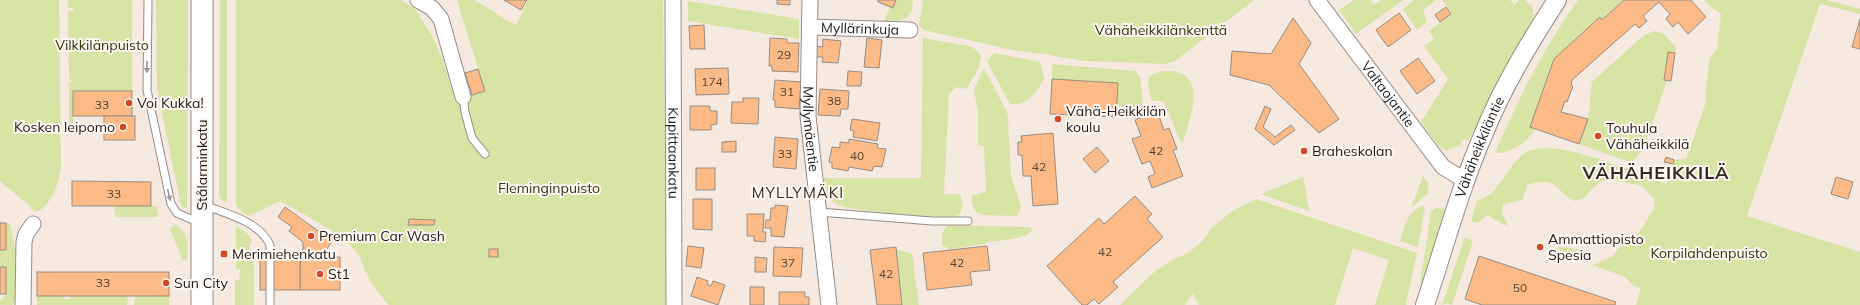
<svg xmlns="http://www.w3.org/2000/svg" width="1860" height="305" viewBox="0 0 1860 305" font-family="Mulish,sans-serif">
<rect width="100%" height="100%" fill="#f5e9e0"/>
<g fill="#d7e4a3">
<path d="M0 0H59L61 166C59 183 53 203 37 212L29 208 30 206 0 181Z"/>
<path d="M68 0H132V91H73V125H69V82H72L73 80 69 79 68 11H73V8H68Z"/>
<path d="M156 0H188L187 208H184L181 205 157 88Z"/>
<path d="M220 0H227V203L219 198Z"/>
<path d="M236 0H401L415 9 432 36 442 58 455 100 485 91 457 0H475L511 23 517 24 528 0H663L667 305H389C380 296 372 284 366 273 362 266 361 256 355 250 335 229 306 216 280 201L249 216 241 211 236 205Z"/>
<path d="M896 0H913C913 21 901 21 884 21L890 7 893 8Z"/>
<path d="M923 0H1254L1175 61 1165 64 1084 61 1055 56 1052 55 1013 50 924 30 919 25Z"/>
<path d="M1354 0H1370L1374 5 1381 0H1403L1356 34 1339 10Z"/>
<path d="M1414 0H1436L1423 10 1427 22 1417 30 1403 9Z"/>
<path d="M1442 0H1510L1515 5 1519 0H1526V2L1532 6 1534 16 1531 25 1468 141 1464 139 1460 145 1446 151 1438 145 1421 122 1448 79 1424 46 1434 39 1429 31 1452 14Z"/>
<path d="M1578 0H1624L1602 20 1600 17 1554 59 1530 127 1535 129C1528 142 1510 154 1495 153 1518 99 1544 48 1578 0Z"/>
<path d="M1704 0H1826L1860 9V14L1820 4 1747 216 1860 252V305H1636L1641 288 1634 286 1625 277 1593 265 1613 256 1625 239 1639 233 1655 207 1654 199 1642 186 1613 180 1602 181 1593 188 1584 198 1575 201C1552 189 1560 177 1528 184L1522 200 1503 204 1502 213 1509 227 1487 215 1478 223 1471 221 1477 201C1499 195 1505 170 1521 156 1550 131 1633 174 1667 184L1674 160 1686 159 1706 102 1705 96 1710 58 1717 49 1721 14 1712 8Z"/>
<path d="M688 1 799 19V39L688 21Z"/>
<path d="M1655 31 1664 34 1676 48 1675 53H1668L1664 80 1667 81 1643 149 1632 163 1579 144 1588 119 1592 82 1644 35Z"/>
<path d="M923 38 969 46 975 49 981 56C980 69 973 79 966 89L956 87 949 94 944 194H960L963 205 960 214C957 215 955 217 952 217 936 218 847 211 836 204 826 198 825 189 824 178H921Z"/>
<path d="M994 53 1040 62 1044 79C1038 91 1026 107 1010 104L987 61Z"/>
<path d="M1052 64 1135 71 1140 77 1143 103 1131 114 1116 117 1118 83 1052 79Z"/>
<path d="M983 70 987 74 1007 112 1008 118 1011 176 1021 206 1018 215 1014 216 982 215C972 212 972 203 972 195L986 192 984 146 978 145V113L974 90Z"/>
<path d="M1165 71C1170 71 1176 71 1180 73 1205 83 1189 124 1183 142L1181 143 1164 102 1151 100C1148 84 1143 73 1165 71Z"/>
<path d="M1423 176 1428 184V193L1411 208Z"/>
<path d="M1303 177 1309 211 1261 194Z"/>
<path d="M1256 199 1417 253 1406 305H1375L1389 260 1353 248 1335 305H1199L1193 294 1191 295 1185 305H1120L1152 274 1170 261 1188 253 1204 240 1211 228 1234 210Z"/>
<path d="M114 206H156L158 215 157 217H116Z"/>
<path d="M1425 206 1418 247 1400 241C1404 227 1408 208 1425 206Z"/>
<path d="M1436 208 1446 209 1434 254 1423 285 1420 284 1431 211Z"/>
<path d="M6 223 10 224C16 247 21 282 13 305H0V301L6 294V268L0 267V250Z"/>
<path d="M175 224C190 235 188 242 187 259L183 261 170 229Z"/>
<path d="M949 225 1031 227 1032 230C1028 239 996 241 986 242V244L949 249 942 245C942 238 941 229 949 225Z"/>
<path d="M236 226 247 233 252 240 250 246 249 258 252 259 254 265V305H235V280H239L240 269H236Z"/>
<path d="M1465 237 1473 241 1452 305 1447 303 1442 305Z"/>
<path d="M1562 247 1577 249 1583 255V261L1554 248Z"/>
<path d="M896 249 912 254 919 305H902Z"/>
<path d="M37 296H63L64 299H70V296H128L127 305H37Z"/>
<path d="M136 296H169V305H134Z"/>
</g>
<g fill="#fcba86" stroke="#988d85">
<path d="M504 0H527L521 10Z"/>
<path d="M777 0H790V5L777 4Z"/>
<path d="M878 0H896L893 8 878 2Z"/>
<path d="M1624 0H1691L1706 17 1688 34 1678 22 1673 27 1666 19 1670 14 1659 2 1643 16 1647 21 1639 28 1635 24 1572 80 1571 85 1573 86 1567 102 1565 101 1561 112 1588 119 1579 144 1530 127 1554 59 1600 17 1602 20Z"/>
<path d="M1446 7 1451 14 1440 22 1435 15Z"/>
<path d="M1399 13 1411 30 1388 47 1376 30Z"/>
<path d="M1293 18 1311 43 1299 64 1339 119 1319 133 1269 85 1230 75 1232 51 1271 54Z"/>
<path d="M1860 19V49L1852 47Z"/>
<path d="M704 25 705 49H690L689 26Z"/>
<path d="M770 38 787 39V43H799L798 72 772 71V66H769Z"/>
<path d="M867 38 882 40 879 68 864 67Z"/>
<path d="M823 39 841 41 838 63 822 62 823 57H815L816 46 823 47Z"/>
<path d="M1668 52 1675 53 1671 81 1664 80Z"/>
<path d="M1418 58 1435 81 1417 94 1400 71Z"/>
<path d="M728 68 729 94 696 95 695 69Z"/>
<path d="M478 69 485 91 472 95 465 73Z"/>
<path d="M848 71 862 72 861 86H847Z"/>
<path d="M1052 79 1118 83 1116 117 1050 114Z"/>
<path d="M775 80 801 82 799 109 775 107V100H773Z"/>
<path d="M820 89 849 91 848 109H841L840 116 818 115Z"/>
<rect x="73" y="91" width="59" height="25"/>
<path d="M743 98H759L758 124 731 123 732 102H743Z"/>
<path d="M690 106H710V111H717V124L711 125V130H690Z"/>
<path d="M1265 106 1271 109 1263 127 1275 137 1291 125 1295 130 1274 145 1255 129Z"/>
<path d="M1157 111 1164 130 1169 128 1177 149 1173 150 1183 176 1152 188 1148 177 1155 174 1150 161 1142 164 1132 139 1141 136 1135 120Z"/>
<rect x="104" y="116" width="31" height="24"/>
<path d="M852 119 880 123 877 141 853 137 854 131 850 130Z"/>
<path d="M1053 133 1058 204 1033 206 1031 176H1023L1022 155H1018V142H1022L1021 136Z"/>
<path d="M775 137 798 139 796 169 773 167Z"/>
<path d="M849 139 878 144 877 148 886 149 882 167 874 166 872 171 849 167 848 171 832 168V163L829 162 832 147 840 148V142L849 143Z"/>
<path d="M736 141V152H722V142Z"/>
<path d="M1097 147 1109 161 1095 173 1083 159Z"/>
<path d="M1666 157 1674 160 1673 164 1664 162Z"/>
<rect x="696" y="168" width="19" height="22"/>
<path d="M1836 177 1853 182 1848 199 1831 194Z"/>
<path d="M72 181 151 182V206H72Z"/>
<path d="M1135 196 1152 214 1147 219 1163 237 1113 282 1118 287 1099 304 1094 299 1087 305H1082L1047 266 1099 218 1104 224Z"/>
<path d="M693 199H712V230L693 229Z"/>
<path d="M775 205 788 206 784 237 771 236V228H765L766 220H770L771 208H775Z"/>
<path d="M285 207 332 241 325 252V258H303V242L289 231 292 227 278 217Z"/>
<path d="M747 214H764L763 232H766L765 242 754 241V236H747Z"/>
<path d="M409 219 435 220 434 225H408Z"/>
<rect x="0" y="223" width="6" height="27"/>
<path d="M688 246 704 248 701 268 686 266Z"/>
<path d="M987 246 990 270 970 272 972 285 927 290 923 253Z"/>
<path d="M774 247 803 248 801 277 773 276Z"/>
<path d="M896 247 902 305H877L870 250Z"/>
<rect x="489" y="249" width="9" height="8"/>
<path d="M1479 256 1616 302 1615 305H1482L1465 299Z"/>
<path d="M340 257V290H300V258Z"/>
<path d="M755 257 767 258 766 272H755Z"/>
<rect x="260" y="258" width="40" height="32"/>
<rect x="0" y="267" width="6" height="27"/>
<rect x="37" y="272" width="132" height="24"/>
<path d="M697 277 708 281 707 284 711 286 713 281 725 285 718 305 691 296Z"/>
<rect x="750" y="287" width="14" height="18"/>
<path d="M779 292H805V297H809V305H779Z"/>
</g>
<g fill="none" stroke-linecap="round" stroke-linejoin="round">
<g stroke="#978c84" stroke-width="9">
<g id="service">
<path d="M148 0 147 90 171 204 177 213 200 223"/>
<path d="M463 97 465 112 472 138 485 154"/>
<path d="M204 205C227 214 259 221 270 245V305"/>
<path d="M819 212 932 221H968"/>
</g>
</g>
<g stroke="#978c84" stroke-width="17">
<g id="minor">
<path d="M418 0 432 8 441 19 463 97"/>
<path id="s1" d="M673 0 674 305"/>
<path id="s2" d="M810 0 808 116 829 305"/>
<path id="s3" d="M1317 0 1443 167 1466 181"/>
<path id="s4" d="M810 27 910 30"/>
<path d="M23 305 24 242 26 234 33 224"/>
</g>
</g>
<g stroke="#978c84" stroke-width="20">
<g id="tertiary">
<path id="s5" d="M1425 305C1444 248 1460 188 1484 133 1503 86 1530 42 1557 0"/>
</g>
</g>
<g stroke="#978c84" stroke-width="23">
<path id="secondary" d="M202 0V305"/>
</g>
<use href="#service" stroke="#fff" stroke-width="7"/>
<use href="#minor" stroke="#fff" stroke-width="15"/>
<use href="#tertiary" stroke="#fff" stroke-width="18"/>
<use href="#secondary" stroke="#fff" stroke-width="21"/>
</g>
<defs><path id="oneway-solid" d="M-6-.8H1V-3.2L6.5 0L1 3.2V.8H-6Z"/></defs>
<g fill="#9b9897">
<use href="#oneway-solid" transform="translate(147 67) rotate(90)"/>
<use href="#oneway-solid" transform="translate(169 195) rotate(77)"/>
</g>
<g fill="#d24827" stroke="#fff7f2" stroke-width="1.5">
<circle cx="129" cy="103" r="4"/>
<circle cx="1058" cy="119" r="4"/>
<circle cx="123" cy="127" r="4"/>
<circle cx="1598" cy="136" r="4"/>
<circle cx="1304" cy="151" r="4"/>
<circle cx="311" cy="236" r="4"/>
<circle cx="1540" cy="247" r="4"/>
<rect x="220" y="250" width="8" height="8" rx="2"/>
<circle cx="320" cy="274" r="4"/>
<circle cx="166" cy="283" r="4"/>
</g>
<g text-anchor="middle" dominant-baseline="central" stroke-width="4" stroke-linejoin="round" paint-order="stroke">
<g font-size="12" fill="#574334">
<text x="784" y="54">29</text>
<text x="712" y="81">174</text>
<text x="787" y="91">31</text>
<text x="834" y="100">38</text>
<text x="102" y="104">33</text>
<text x="1156" y="150">42</text>
<text x="785" y="153">33</text>
<text x="857" y="155">40</text>
<text x="1039" y="166">42</text>
<text x="114" y="193">33</text>
<text x="1105" y="251">42</text>
<text x="788" y="262">37</text>
<text x="957" y="262">42</text>
<text x="886" y="273">42</text>
<text x="103" y="282">33</text>
<text x="1520" y="287">50</text>
</g>
<g font-size="14" fill="#201b18" stroke="#fff7f2">
<text stroke="none"><textPath href="#s4" startOffset="50">Myllärinkuja</textPath></text>
<text stroke="none"><textPath href="#s3" startOffset="118">Valtaojantie</textPath></text>
<text stroke="none"><textPath href="#s2" startOffset="129">Myllymäentie</textPath></text>
<text stroke="none"><textPath href="#s5" startOffset="167">Vähäheikkiläntie</textPath></text>
<text stroke="none"><textPath href="#s1" startOffset="153">Kupittaankatu</textPath></text>
<text transform="translate(202 165) rotate(-90)">Stålarminkatu</text>
</g>
<g font-size="14" fill="#2f360b" stroke="#fff7f2">
<text x="1161" y="30">Vähäheikkilänkenttä</text>
<text x="102" y="45">Vilkkilänpuisto</text>
<text x="549" y="188">Fleminginpuisto</text>
<text x="1709" y="253">Korpilahdenpuisto</text>
</g>
<g font-size="14" fill="#201b18" stroke="#fff7f2" text-anchor="start">
<text x="137" y="103">Voi Kukka!</text>
<text x="1066" y="111">Vähä-Heikkilän<tspan x="1066" dy="16">koulu</tspan></text>
<text x="115" y="127" text-anchor="end">Kosken leipomo</text>
<text x="1606" y="128">Touhula<tspan x="1606" dy="16">Vähäheikkilä</tspan></text>
<text x="1312" y="151">Braheskolan</text>
<text x="319" y="236">Premium Car Wash</text>
<text x="1548" y="239">Ammattiopisto<tspan x="1548" dy="16">Spesia</tspan></text>
<text x="232" y="254">Merimiehenkatu</text>
<text x="328" y="274">St1</text>
<text x="174" y="283">Sun City</text>
</g>
<g font-size="15" letter-spacing="1" fill="#312821" stroke="#fff7f2">
<text x="798" y="192">MYLLYMÄKI</text>
</g>
<g font-size="18" font-weight="bold" letter-spacing="1" fill="#312821" stroke="#fff7f2">
<text x="1656" y="172">VÄHÄHEIKKILÄ</text>
</g>
</g>
</svg>
